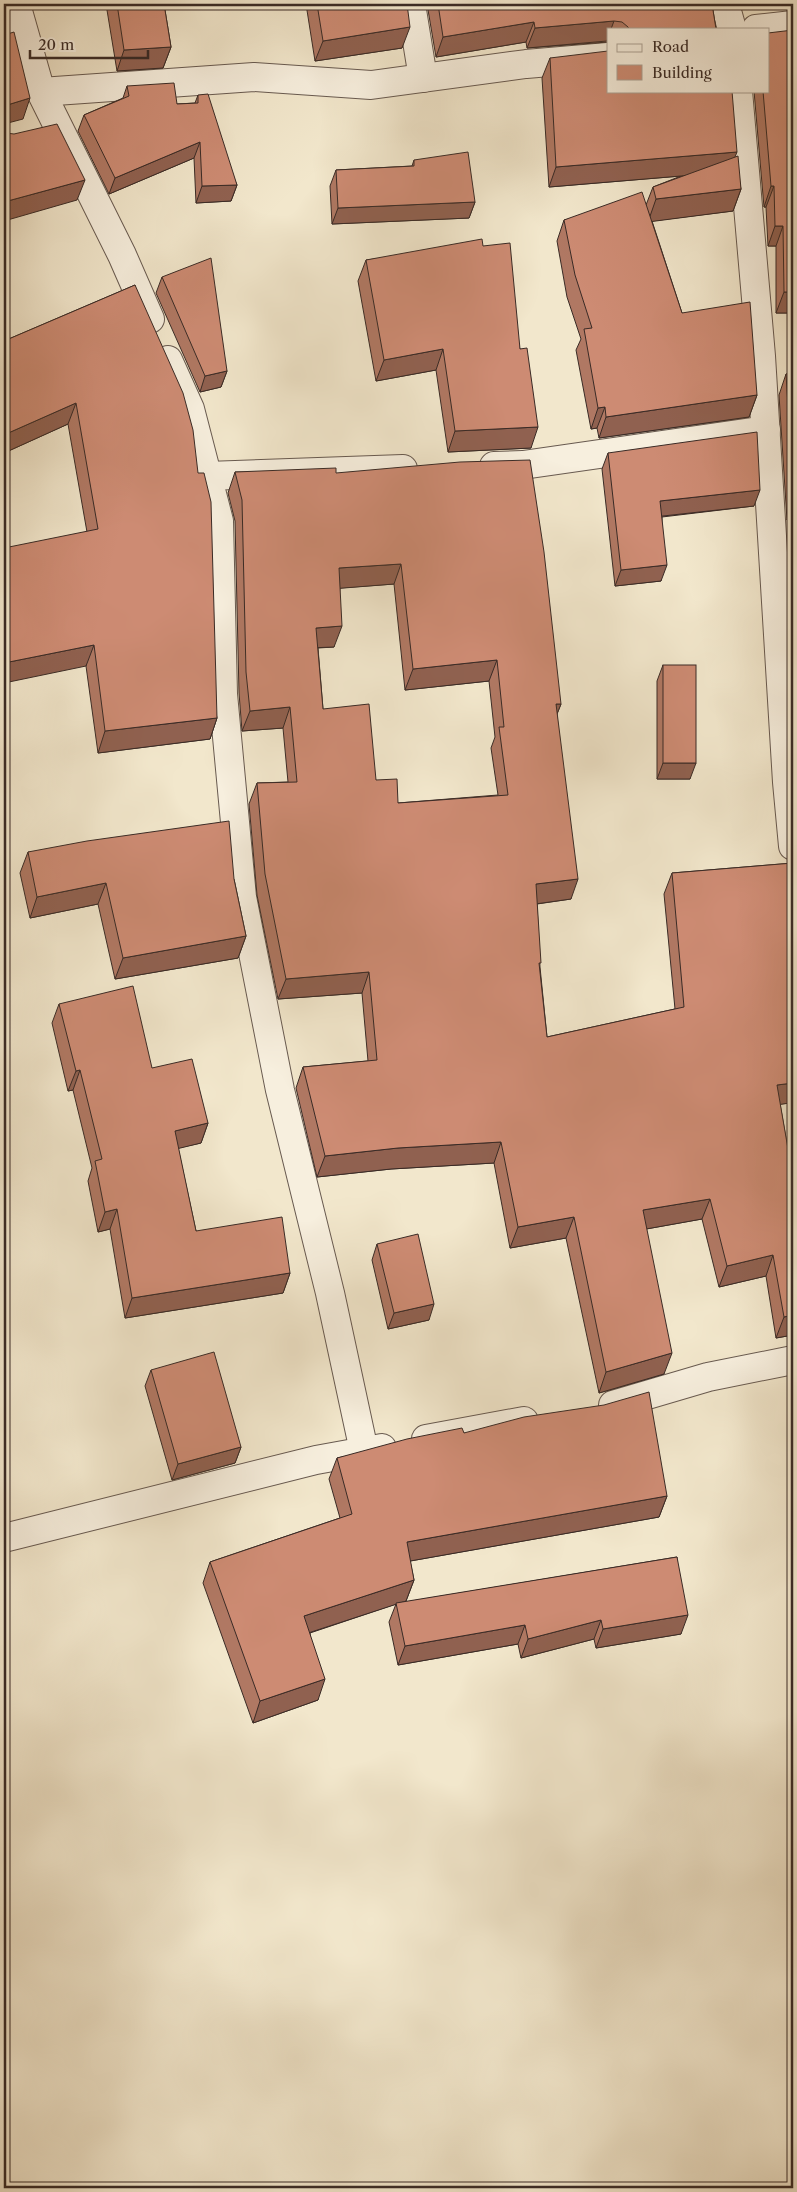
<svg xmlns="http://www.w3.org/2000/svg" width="797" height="2192" viewBox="0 0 797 2192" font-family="'Libre Caslon Text',serif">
<rect width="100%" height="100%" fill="#f2e7cc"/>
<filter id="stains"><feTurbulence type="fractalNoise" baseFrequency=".004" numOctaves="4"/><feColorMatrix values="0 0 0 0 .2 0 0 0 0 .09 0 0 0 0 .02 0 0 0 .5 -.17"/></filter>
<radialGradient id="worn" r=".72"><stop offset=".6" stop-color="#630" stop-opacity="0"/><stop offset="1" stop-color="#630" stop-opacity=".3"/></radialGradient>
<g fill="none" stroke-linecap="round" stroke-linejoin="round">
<g stroke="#685a50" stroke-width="30">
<g id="minor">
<path d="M16 4 41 92 122 255 150 319"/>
<path d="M411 4 423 78"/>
<path d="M725 4 732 29"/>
<path d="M756 29 793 25"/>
<path d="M738 91 761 356 787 782 793 846"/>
<path d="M41 92 254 77 371 85 526 64 608 57"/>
<path d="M168 360 190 409 219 521 223 694 242 897 280 1090 330 1293 364 1451"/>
<path d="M494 466 523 465 766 430"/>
<path d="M207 476 403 469"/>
<path d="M613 1405 708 1377 793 1360"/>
<path d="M426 1439 524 1421"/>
<path d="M4 1538 316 1460 382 1448"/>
</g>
</g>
<use href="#minor" stroke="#f7efde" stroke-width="28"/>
</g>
<g fill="#b07863" stroke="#3a2b26" fill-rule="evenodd">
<path d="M106 4H164L171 47 163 68 117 71Z"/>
<path d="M306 4H407L402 48 315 61Z"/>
<path d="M427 4H712L716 29H608V42L527 48 526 42 436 57Z"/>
<path d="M550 58 735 157 741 189 733 211 652 221 682 313 757 395 749 417 599 438 597 428 591 429 576 350 581 339 567 297 557 241 564 220 646 205 653 187 681 176 549 187 542 78Z"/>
<path d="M127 86 177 104 195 103 198 95 237 185 231 201 196 203 194 158 109 194 78 131 84 115 123 98Z"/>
<path d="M754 91H768L793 313H776V246H768L766 207H764Z"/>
<path d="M414 160 475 202 469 218 332 224 330 186 336 170 412 166Z"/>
<path d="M483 246 520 349 531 448 448 452 436 370 376 381 358 281 366 260Z"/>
<path d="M162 277 227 371 221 387 200 392 156 293Z"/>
<path d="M135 285 217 718 210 739 98 753 86 666 87 532 68 424 4 453V341Z"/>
<path d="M786 374H793V520H787L779 395Z"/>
<path d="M608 453 754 506 662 517 661 581 615 586 602 469Z"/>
<path d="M235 472 336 473 561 704 557 714 571 899 537 904 540 967 547 1037 675 1009 664 894 672 873 793 863V1095L790 1103 780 1104 793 1178V1335L776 1338 766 1276 719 1287 702 1219 646 1229 664 1374 599 1393 566 1238 510 1248 494 1163 391 1169 317 1177 296 1088 303 1067 368 1061 362 993 278 999 257 895 249 804 257 783 288 782 283 728 242 731 239 693 235 521 228 493ZM394 584 405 690 489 681 495 737 491 748 498 795 398 803 376 780 323 709 318 648 334 647 340 588Z"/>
<path d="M793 586V605H792Z"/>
<path d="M663 665 690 779H657V681Z"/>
<path d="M28 852 234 879 246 936 238 958 115 979 98 904 30 918 20 873Z"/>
<path d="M59 1004 152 1068 208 1123 201 1143 178 1148 196 1231 290 1273 283 1293 125 1318 110 1229 98 1232 88 1181 92 1168 73 1090 68 1091 52 1023Z"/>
<path d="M377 1244 429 1320 388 1329 372 1260Z"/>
<path d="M151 1370 241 1447 235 1463 172 1480 145 1386Z"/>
<path d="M464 1433 667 1496 659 1517 410 1561 414 1580 406 1601 400 1603 677 1557 681 1634 596 1648 594 1639 521 1658 518 1644 398 1665 389 1622 396 1604 310 1633 318 1700 253 1723 203 1583 210 1562 340 1518 329 1479 337 1458Z"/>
</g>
<g fill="#906150" stroke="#3a2b26">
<path d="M82 4H94L80 8Z"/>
<path d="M614 21 611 29H608V37L607 41 527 48 535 28Z"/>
<path d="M534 22 526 42 436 57 443 37Z"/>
<path d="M410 27 402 48 315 61 323 41Z"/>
<path d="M171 47 163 68 117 71 124 50Z"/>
<path d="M30 98 23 119 4 124V106Z"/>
<path d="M200 142 194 158 109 194 115 178Z"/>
<path d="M737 152 729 172 549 187 556 167Z"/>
<path d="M85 180 77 200 4 221V202Z"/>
<path d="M237 185 231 201 196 203 202 186Z"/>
<path d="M771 186H774L766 207H764Z"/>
<path d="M741 189 733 211 648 222 656 199Z"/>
<path d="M475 202 469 218 332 224 338 208Z"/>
<path d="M775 226H783L776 246H768Z"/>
<path d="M784 292H793V313H776Z"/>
<path d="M443 349 436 370 376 381 384 360Z"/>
<path d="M227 371 221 387 200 392 205 376Z"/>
<path d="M757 395 749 417 599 438 606 417Z"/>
<path d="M76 403 68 424 4 453V441L6 434Z"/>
<path d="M605 407 597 428 591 429 598 408Z"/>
<path d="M538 427 531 448 448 452 455 431Z"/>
<path d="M760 490 754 506 654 517 660 501Z"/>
<path d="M793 502V520H787Z"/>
<path d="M401 564 394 584 331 589 339 568Z"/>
<path d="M667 565 661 581 615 586 621 570Z"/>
<path d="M342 626 334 647 308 648 316 628Z"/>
<path d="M94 645 86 666 4 683V663Z"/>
<path d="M497 660 489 681 405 690 413 669Z"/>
<path d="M556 704H561L553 724Z"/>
<path d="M290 707 283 728 242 731 250 711Z"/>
<path d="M217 718 210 739 98 753 105 731Z"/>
<path d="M663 763H696L690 779H657Z"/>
<path d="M578 879 571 899 528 905 536 884Z"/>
<path d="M106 883 98 904 30 918 37 897Z"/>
<path d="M246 936 238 958 115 979 123 958Z"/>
<path d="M369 972 362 993 278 999 286 979Z"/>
<path d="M80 1070 73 1090 68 1091 76 1071Z"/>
<path d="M793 1083V1095L790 1103 769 1106 777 1085Z"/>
<path d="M208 1123 201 1143 168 1151 175 1131Z"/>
<path d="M501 1142 494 1163 391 1169 317 1177 325 1156 398 1148Z"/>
<path d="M710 1199 702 1219 635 1231 643 1210Z"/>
<path d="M117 1209 110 1229 98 1232 105 1212Z"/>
<path d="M574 1217 566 1238 510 1248 518 1227Z"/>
<path d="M773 1255 766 1276 719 1287 727 1266Z"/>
<path d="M290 1273 283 1293 125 1318 132 1298Z"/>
<path d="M434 1304 429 1320 388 1329 394 1313Z"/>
<path d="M793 1315V1335L776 1338 784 1317Z"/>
<path d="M672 1353 664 1374 599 1393 606 1372Z"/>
<path d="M241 1447 235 1463 172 1480 178 1464Z"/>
<path d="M667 1496 659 1517 399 1563 407 1542Z"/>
<path d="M414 1580 406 1601 296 1637 304 1616Z"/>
<path d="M688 1615 681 1634 596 1648 603 1629Z"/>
<path d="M601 1620 594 1639 521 1658 528 1639Z"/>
<path d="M525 1625 518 1644 398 1665 405 1646Z"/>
<path d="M325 1679 318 1700 253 1723 260 1701Z"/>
</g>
<g fill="#cd8b73" stroke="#3a2b26" fill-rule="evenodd">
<path d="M117 4H164L171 47 124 50Z"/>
<path d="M317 4H407L410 27 323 41Z"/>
<path d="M438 4H712L716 29H629L628 27 622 22 614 21 535 28 534 22 443 37Z"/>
<path d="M793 30V292H784L783 226H775L774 186H771L763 91H768V33Z"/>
<path d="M14 32 30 98 4 106V35Z"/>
<path d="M608 51V91H732L737 152 556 167 550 58Z"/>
<path d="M174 83 177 104 198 103V95L208 94 237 185 202 186 200 142 115 178 84 115 129 96 127 86Z"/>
<path d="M57 124 85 180 4 202V131L6 133 14 134Z"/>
<path d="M468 152 475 202 338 208 336 170 414 166V160Z"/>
<path d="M738 156 741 189 656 199 653 187Z"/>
<path d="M642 192 682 313 750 302 757 395 606 417 605 407 598 408 584 329 592 328 575 275 564 220Z"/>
<path d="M482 239 483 246 510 243 520 349 527 348 538 427 455 431 443 349 384 360 366 260Z"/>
<path d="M211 258 227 371 205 376 162 277Z"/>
<path d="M135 285 183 393 193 430 198 473H204L211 502 217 718 105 731 94 645 4 663V548L98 529 76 403 6 434 5 431H4V341Z"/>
<path d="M786 374H793V485Z"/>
<path d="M757 432 760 490 660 501 667 565 621 570 608 453Z"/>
<path d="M530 460 544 552 561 704H556L578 879 536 884 541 963H539L547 1037 684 1007 672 873 793 863V1039H792L793 1048V1083L777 1085 793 1178V1315L784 1317 773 1255 727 1266 710 1199 643 1210 672 1353 606 1372 574 1217 518 1227 501 1142 398 1148 325 1156 303 1067 377 1060 369 972 286 979 265 874 257 783 297 782 290 707 250 711 246 672 242 500 235 472 336 468V473L460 462ZM401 564 413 669 497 660 504 727H499L508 795 398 803 397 779 376 780 369 704 323 709 316 628 342 626 339 568Z"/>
<rect x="663" y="665" width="33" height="98"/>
<path d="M229 821 234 879 246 936 123 958 106 883 37 897 28 852 87 841Z"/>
<path d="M133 986 152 1068 192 1059 208 1123 175 1131 196 1231 282 1217 290 1273 132 1298 117 1209 105 1212 95 1161 102 1159 80 1070 76 1071 59 1004Z"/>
<path d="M418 1234 434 1304 394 1313 377 1244Z"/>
<path d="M214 1352 241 1447 178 1464 151 1370Z"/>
<path d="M649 1392 667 1496 407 1542 414 1580 304 1616 325 1679 260 1701 210 1562 352 1514 337 1458 407 1439 462 1428 464 1433 524 1417 604 1405Z"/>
<path d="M677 1557 688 1615 603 1629 601 1620 528 1639 525 1625 405 1646 396 1603Z"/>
</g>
<rect width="797" height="2192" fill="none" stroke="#f2e7cc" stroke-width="20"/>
<rect x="5" y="5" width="787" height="2182" fill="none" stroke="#3a2b26" stroke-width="2.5"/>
<rect x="10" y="10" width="777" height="2172" fill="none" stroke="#3a2b26"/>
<rect x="607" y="28" width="162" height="65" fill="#f7efde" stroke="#aba194"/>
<rect x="617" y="44" width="25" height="8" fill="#f7efde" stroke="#aba194"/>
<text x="652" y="52" font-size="15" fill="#3a2b26">Road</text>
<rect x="617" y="65" width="25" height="15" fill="#cd8b73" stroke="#aba194"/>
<text x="652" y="78" font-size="15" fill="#3a2b26">Building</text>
<path d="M30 50v8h118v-8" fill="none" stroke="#3a2b26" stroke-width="2.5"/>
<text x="38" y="50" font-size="15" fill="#3a2b26" stroke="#f7efde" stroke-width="4" paint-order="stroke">20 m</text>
<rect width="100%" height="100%" filter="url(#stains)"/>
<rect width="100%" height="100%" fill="url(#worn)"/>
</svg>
